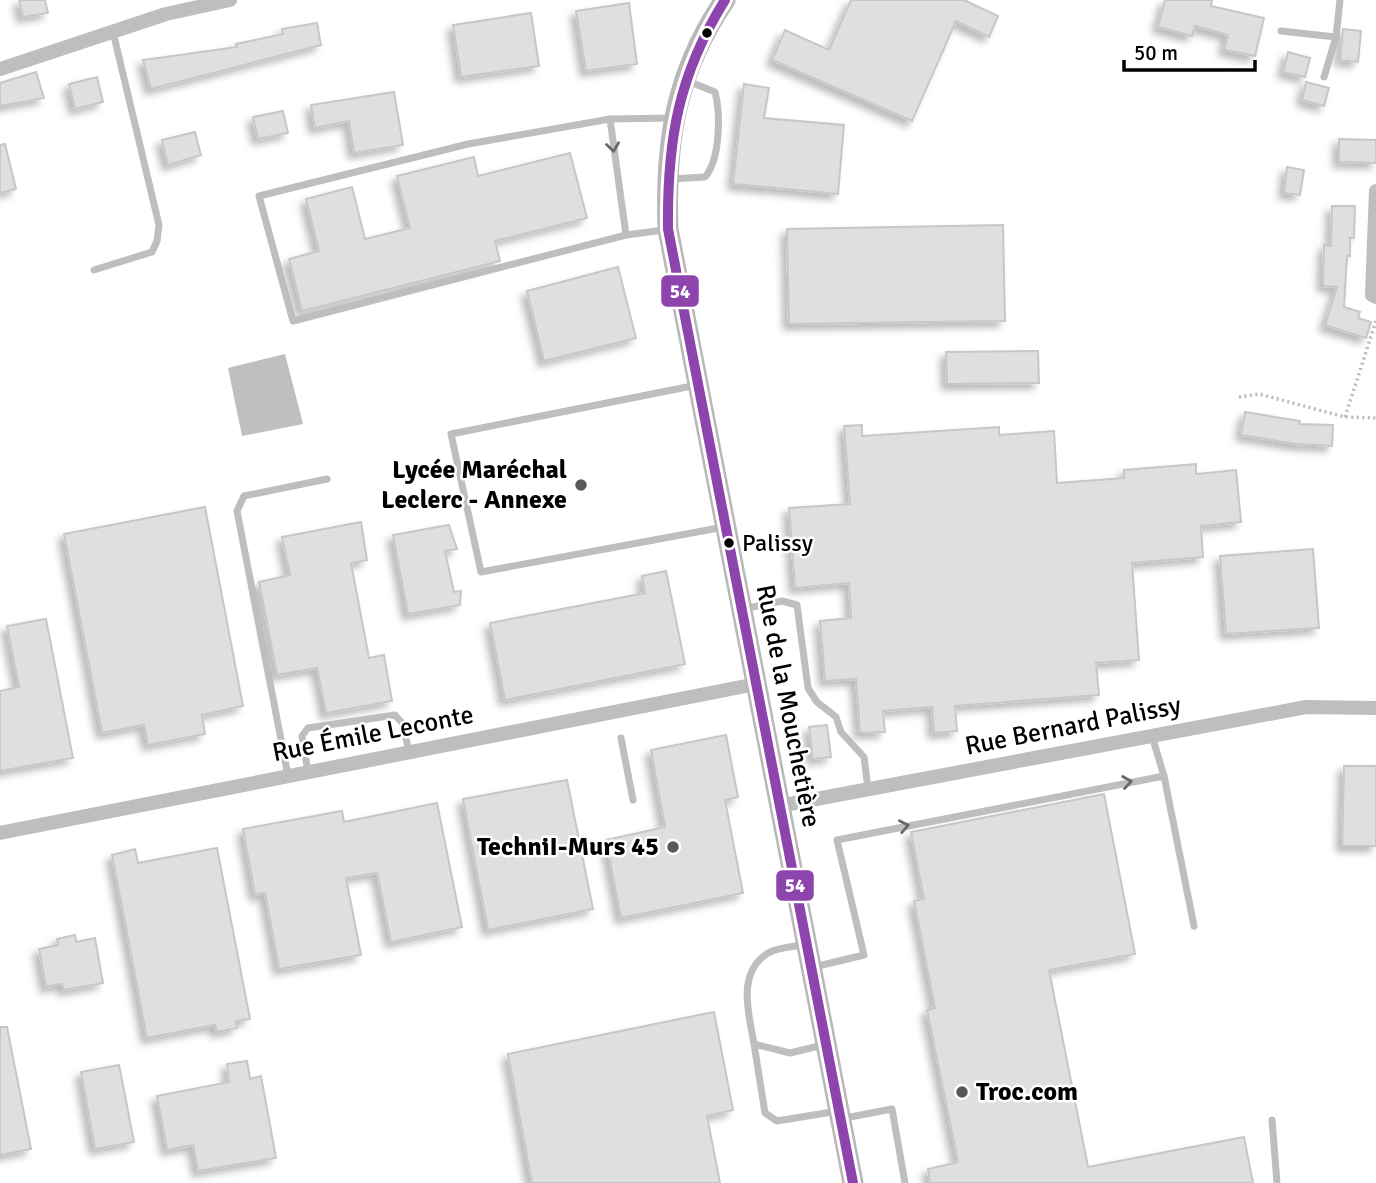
<svg xmlns="http://www.w3.org/2000/svg" width="1376" height="1183" viewBox="0 0 1376 1183" font-family="Signika,sans-serif">
<defs>
<filter id="shadow"><feDropShadow dx="-5.5" dy="5.5" stdDeviation="3.5" flood-color="#0004"/></filter>
</defs>
<rect width="100%" height="100%" fill="#fff"/>
<path fill="#bfbfbf" d="M285 354 303 424 242 436 228 368Z"/>
<g fill="#dfdfdf" stroke="#c7c7c7" stroke-width="2" filter="url(#shadow)">
<path d="M19 0H45L48 13 23 17Z"/>
<path d="M851 0H964L998 16 989 37 956 21 912 121 772 60 785 30 829 50Z"/>
<path d="M1165 0H1212L1211 6 1264 18 1255 56 1224 50 1228 35 1195 26 1192 36 1158 27Z"/>
<path d="M629 3 637 64 586 71 576 11Z"/>
<path d="M531 13 539 66 461 77 453 25Z"/>
<path d="M317 23 321 45 151 89 143 60 237 47 236 44 283 34 282 29Z"/>
<path d="M1343 29 1361 31 1358 62 1340 60Z"/>
<path d="M1288 52 1310 58 1305 77 1283 72Z"/>
<path d="M36 72 44 98 0 106V83Z"/>
<path d="M97 77 103 102 75 109 69 84Z"/>
<path d="M1306 82 1329 88 1324 106 1302 100Z"/>
<path d="M744 84 769 88 764 118 844 125 838 194 733 184Z"/>
<path d="M394 92 403 145 354 153 349 121 315 128 311 105Z"/>
<path d="M283 111 288 133 258 139 253 117Z"/>
<path d="M195 132 201 155 168 165 162 140Z"/>
<path d="M1339 139 1376 140V163L1339 162Z"/>
<path d="M5 144 16 189 0 193V145Z"/>
<path d="M570 153 587 218 495 241 500 261 302 311 289 259 319 251 306 199 352 187 365 239 410 228 397 176 474 157 478 176Z"/>
<path d="M1287 167 1304 170 1300 195 1284 193Z"/>
<path d="M1332 206H1355L1354 238H1350V256H1347L1344 307 1360 312 1358 318 1371 322 1366 338 1325 325 1337 287 1323 286 1324 245 1331 246Z"/>
<path d="M1003 225 1005 321 789 324 787 229Z"/>
<path d="M618 267 636 338 544 361 527 291Z"/>
<path d="M1038 351 1039 383 947 384 946 352Z"/>
<path d="M1245 412 1300 421 1299 424 1333 425 1332 446 1296 444 1241 435Z"/>
<path d="M862 425V436L999 427V435L1054 431 1057 483 1124 478V470L1196 464V474L1236 470 1241 522 1201 526 1203 557 1132 563 1139 660 1096 663 1099 695 955 706 957 731 934 733 932 707 883 711 885 732 860 733 856 679 825 681 820 621 851 618 849 583 795 588 789 508 850 504 844 426Z"/>
<path d="M205 507 243 706 202 715 205 734 148 745 144 725 102 733 64 534Z"/>
<path d="M361 522 367 560 351 563 369 658 384 655 392 701 326 713 317 668 277 675 259 582 290 575 282 537Z"/>
<path d="M449 525 457 549 445 551 454 592 461 591 460 605 408 614 393 535Z"/>
<path d="M1313 549 1319 628 1226 634 1220 556Z"/>
<path d="M666 571 685 664 505 700 490 623 645 593 642 576Z"/>
<path d="M46 619 73 758 0 771V691L19 687 7 626Z"/>
<path d="M827 725 831 757 813 759 809 727Z"/>
<path d="M726 735 738 797 725 800 743 893 621 918 606 840 665 827 651 750Z"/>
<path d="M1344 766H1376V846H1342Z"/>
<path d="M567 780 593 909 488 930 463 799Z"/>
<path d="M1104 794 1135 954 1049 970 1088 1167 1244 1137 1253 1183H930L928 1169 958 1162 927 1010 935 1008 914 901 924 899 911 832Z"/>
<path d="M437 803 462 927 391 942 377 873 346 878 361 955 279 969 265 893 255 895 243 829 342 811 344 822Z"/>
<path d="M217 848 250 1019 236 1021 237 1028 217 1032 215 1025 147 1038 112 855 135 849 138 863Z"/>
<path d="M75 935 76 942 95 938 103 983 64 990 62 984 46 987 39 949 58 945 57 939Z"/>
<path d="M714 1012 733 1110 707 1116 720 1183H532L508 1054Z"/>
<path d="M0 1027H7L31 1149 0 1155Z"/>
<path d="M247 1061 250 1079 261 1076 276 1158 198 1171 193 1145 167 1150 157 1096 229 1082 227 1064Z"/>
<path d="M119 1065 134 1142 95 1149 81 1072Z"/>
</g>
<g fill="none" stroke-linecap="round" stroke-linejoin="round">
<g stroke="#b9b9b9" stroke-width="3.5" stroke-dasharray="2 3.5" stroke-linecap="butt">
<path d="M1239 397 1259 394 1345 417 1376 418"/>
<path d="M1345 417 1376 321"/>
</g>
<g stroke="#bebebe" stroke-width="7">
<path d="M1281 31 1336 37"/>
<path d="M1324 77 1336 37 1340 0"/>
<path d="M610 119 468 144 259 196 293 321 626 235"/>
<path d="M670 179 705 177C720 160 721 114 715 92L688 81"/>
<path d="M664 230 626 235 610 119 673 118"/>
<path d="M94 270 152 252 157 241 159 225 113 32"/>
<path d="M697 385 451 434 481 572 724 527"/>
<path d="M743 609 782 601 797 605 808 688 817 702 836 717 841 732 864 757 868 789"/>
<path d="M1152 736 1164 776 1194 926"/>
<path d="M621 738 633 800"/>
<path d="M308 772 302 736 308 728 395 715 403 724 409 752"/>
<path d="M288 776 237 511 244 496 327 479"/>
<path d="M806 944C795 947 778 947 768 953 736 973 749 1014 754 1044L790 1053 823 1045"/>
<path d="M814 967 864 955 837 840 1164 776"/>
<path d="M754 1044 765 1113 777 1121 838 1111"/>
<path d="M845 1118 892 1109 905 1183"/>
<path d="M1272 1120 1277 1183"/>
</g>
<g stroke="#bebebe" stroke-width="14">
<path d="M0 69 166 14 230 0"/>
<path d="M1376 191 1372 295 1376 297"/>
<path d="M779 806 1306 707 1376 708"/>
<path d="M0 833 756 684"/>
</g>
<path stroke="#b8b8b8" stroke-width="21" d="M725 0C675 73 665 143 668 229L853 1183"/>
<g stroke="#fff" stroke-width="16">
<path id="bus-1" d="M725 0C678 75 667 141 668 229L853 1183"/>
</g>
<use href="#bus-1" stroke="#8e44ad" stroke-width="10"/>
</g>
<defs><path id="oneway-chevron" d="M-2-3.5L2.5 0L-2 3.5" fill="none" stroke-width="1.6" stroke-linecap="round" stroke-linejoin="round" transform="scale(1.75)"/></defs>
<g stroke="#686868">
<use href="#oneway-chevron" transform="translate(613 147) rotate(82)"/>
<use href="#oneway-chevron" transform="translate(1127 782) rotate(-9)"/>
<use href="#oneway-chevron" transform="translate(904 826) rotate(-11)"/>
</g>
<g fill="#000" stroke="#fff" stroke-width="2.5">
<circle cx="707" cy="33" r="6"/>
<circle cx="729" cy="543" r="6"/>
</g>
<g fill="#595959" stroke="#fff" stroke-width="2.5">
<circle cx="581" cy="485" r="7"/>
<circle cx="673" cy="847" r="7"/>
<circle cx="962" cy="1092" r="7"/>
</g>
<g text-anchor="middle" dominant-baseline="central" stroke-width="5" stroke-linejoin="round" paint-order="stroke">
<g font-size="24" fill="#000" stroke="#fff" text-anchor="start">
<text x="742" y="543">Palissy</text>
</g>
<g font-size="26" font-weight="bold" fill="#000" stroke="#fff" text-anchor="end">
<text x="567" y="470">Lycée Maréchal<tspan x="567" dy="30">Leclerc - Annexe</tspan></text>
<text x="659" y="847">TechniI-Murs 45</text>
<text x="976" y="1092" text-anchor="start">Troc.com</text>
</g>
<g font-size="26" fill="#000" stroke="#fff">
<text transform="translate(788 706) rotate(79)">Rue de la Mouchetière</text>
<text transform="translate(1073 726) rotate(-11)">Rue Bernard Palissy</text>
<text transform="translate(373 734) rotate(-11)">Rue Émile Leconte</text>
</g>
</g>
<g stroke="#fff" stroke-width="2.5">
<rect x="660" y="274" width="40" height="34" rx="7" fill="#8e44ad"/>
<rect x="775" y="869" width="40" height="33" rx="7" fill="#8e44ad"/>
</g>
<g font-size="19" text-anchor="middle" font-weight="bold" fill="#fff">
<text x="680" y="298">54</text>
<text x="795" y="892">54</text>
</g>
<path d="M1124 60v10h131v-10" fill="none" stroke="#000000" stroke-width="3.5"/>
<text x="1134" y="60" font-size="21" fill="#000000" stroke="#ffffff" stroke-width="5" paint-order="stroke">50 m</text>
</svg>
